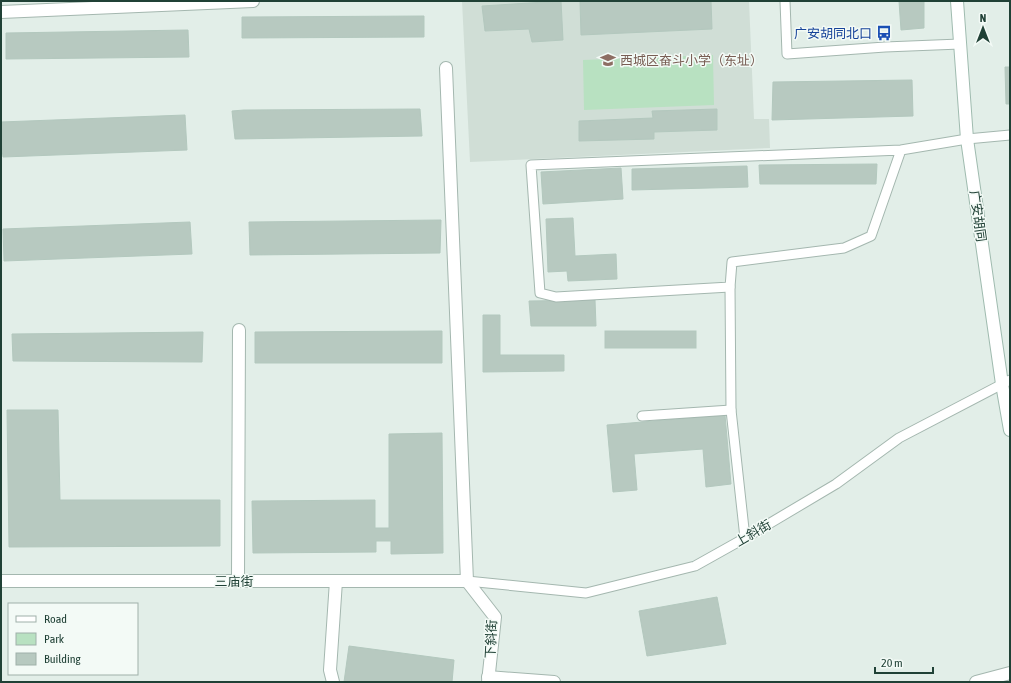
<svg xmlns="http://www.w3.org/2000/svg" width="1011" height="683" viewBox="0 0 1011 683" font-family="'Asap Condensed','Noto Sans SC',sans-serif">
<rect width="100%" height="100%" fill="#e2eee8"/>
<path fill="#d0ded6" d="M462 1H749L754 119H769L770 148 470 162Z"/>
<path fill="#b8e1c1" d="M713 55 714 105 584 110 583 60Z"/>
<g fill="#b7c9c0" stroke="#b3c8be">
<path d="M561 1 563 40 532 42 529 29 485 31 482 6Z"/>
<path d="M580 1H711L712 29 581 35Z"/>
<path d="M899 1H924V28L901 30Z"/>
<path d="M424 16V37L242 38V17Z"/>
<path d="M188 30 189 57 6 59V33Z"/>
<path d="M1005 67H1010V104H1006Z"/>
<path d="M912 80 913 116 772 120 773 82Z"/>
<path d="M420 109 422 136 235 139 232 111 244 110Z"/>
<path d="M717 109V130L654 132V139L579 141V121L653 118 652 111Z"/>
<path d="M185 115 187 150 3 157 1 142V122Z"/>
<path d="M877 164 876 184H760L759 165Z"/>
<path d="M747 166 748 187 632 190V169Z"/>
<path d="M621 168 623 199 543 204 541 172Z"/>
<path d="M573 218 575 256 616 254 617 279 568 281 567 271 548 272 546 219Z"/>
<path d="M441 220 440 253 250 255 249 222Z"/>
<path d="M190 222 192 254 4 261 3 229Z"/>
<path d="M595 300 596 326H531L529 301Z"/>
<path d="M483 315H500V355H564V371L483 372Z"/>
<path d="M442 331V363H255V332Z"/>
<rect x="605" y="331" width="91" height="17"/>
<path d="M203 332 202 362 13 361 12 334Z"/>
<path d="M7 410H58L60 500H220V546L9 547Z"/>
<path d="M725 415 731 484 706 487 703 449 634 454 637 490 613 492 607 425Z"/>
<path d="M442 433 443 553 391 554V541H376V552L253 553 252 501 375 500V528H389V434Z"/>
<path d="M717 597 726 644 647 656 639 611Z"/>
<path d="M349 646 454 660 452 682H344Z"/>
</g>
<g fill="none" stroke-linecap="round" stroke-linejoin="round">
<g stroke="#a4b7af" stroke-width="11">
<g id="lane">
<path d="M785 1 787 54 885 47 960 44"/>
<path d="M901 150 871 236 844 248 732 262 730 287 556 297 540 293 531 165 901 150 967 139 1010 135"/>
<path d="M730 287 731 410 745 538"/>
<path d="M642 416 731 410"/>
<path d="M467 581 586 593 695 566 745 538 836 484 899 438 1010 380"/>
</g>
</g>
<g stroke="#a4b7af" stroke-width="14">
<g id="street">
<path d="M1 12 253 1"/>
<path d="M446 68 467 581"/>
<path d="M238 580 239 330"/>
<path d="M1 581H467"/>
<path d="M467 581 495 617 488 682"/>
<path d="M488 677 554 682"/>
<path d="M333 682 330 670 336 581"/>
<path d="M976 682 1010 673"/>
</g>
</g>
<g stroke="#9fbbaf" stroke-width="14">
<path id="secondary" d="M957 1 967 139 1002 384 1010 430"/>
</g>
<use href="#lane" stroke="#fff" stroke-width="9"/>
<use href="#street" stroke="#fff" stroke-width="12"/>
<use href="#secondary" stroke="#fff" stroke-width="12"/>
</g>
<defs>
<g id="bus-bare" transform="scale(1.2)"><path d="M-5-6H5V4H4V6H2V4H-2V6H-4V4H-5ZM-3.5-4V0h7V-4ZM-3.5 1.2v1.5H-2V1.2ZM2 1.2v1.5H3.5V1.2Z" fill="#1a4fb4" stroke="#f3faf6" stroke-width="2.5" paint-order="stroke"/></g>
<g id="school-bare" transform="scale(1.2)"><path d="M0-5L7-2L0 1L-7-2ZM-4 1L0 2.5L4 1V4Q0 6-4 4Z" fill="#8d6e63" stroke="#f3faf6" stroke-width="2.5" paint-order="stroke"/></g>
</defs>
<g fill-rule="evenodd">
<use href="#bus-bare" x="884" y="33"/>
<use href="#school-bare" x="608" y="60"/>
</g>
<g text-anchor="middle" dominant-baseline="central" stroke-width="3" stroke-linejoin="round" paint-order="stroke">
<g font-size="13" fill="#164399" stroke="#f3faf6" text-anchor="end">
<text x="872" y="33">广安胡同北口</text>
</g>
<g font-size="13" fill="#785e54" stroke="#f3faf6" text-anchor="start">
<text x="620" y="60">西城区奋斗小学（东址）</text>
</g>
<g font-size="13" fill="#204136" stroke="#f3faf6">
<text transform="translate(978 216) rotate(82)">广安胡同</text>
<text transform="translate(753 533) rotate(-30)">上斜街</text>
<text x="234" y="581">三庙街</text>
<text transform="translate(491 639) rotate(-87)">下斜街</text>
</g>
</g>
<rect width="1011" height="683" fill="none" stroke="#204136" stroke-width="4"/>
<rect x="8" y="603" width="130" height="72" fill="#f3faf6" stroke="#9fb0a9"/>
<rect x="16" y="616" width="20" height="6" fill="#ffffff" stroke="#9fb0a9"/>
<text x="44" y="623" font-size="12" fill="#204136">Road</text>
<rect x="16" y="633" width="20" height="12" fill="#b8e1c1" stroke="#9fb0a9"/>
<text x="44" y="643" font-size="12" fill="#204136">Park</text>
<rect x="16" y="653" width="20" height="12" fill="#b7c9c0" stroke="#9fb0a9"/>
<text x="44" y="663" font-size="12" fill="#204136">Building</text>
<g transform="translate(983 28)" stroke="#f3faf6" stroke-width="3" paint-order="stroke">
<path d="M0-3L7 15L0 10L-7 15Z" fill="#204136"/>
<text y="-6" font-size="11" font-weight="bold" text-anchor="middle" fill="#204136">N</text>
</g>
<path d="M875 667v6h58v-6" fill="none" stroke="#204136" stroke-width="2"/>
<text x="881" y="667" font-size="12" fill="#204136" stroke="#f3faf6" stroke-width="3" paint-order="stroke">20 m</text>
</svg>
